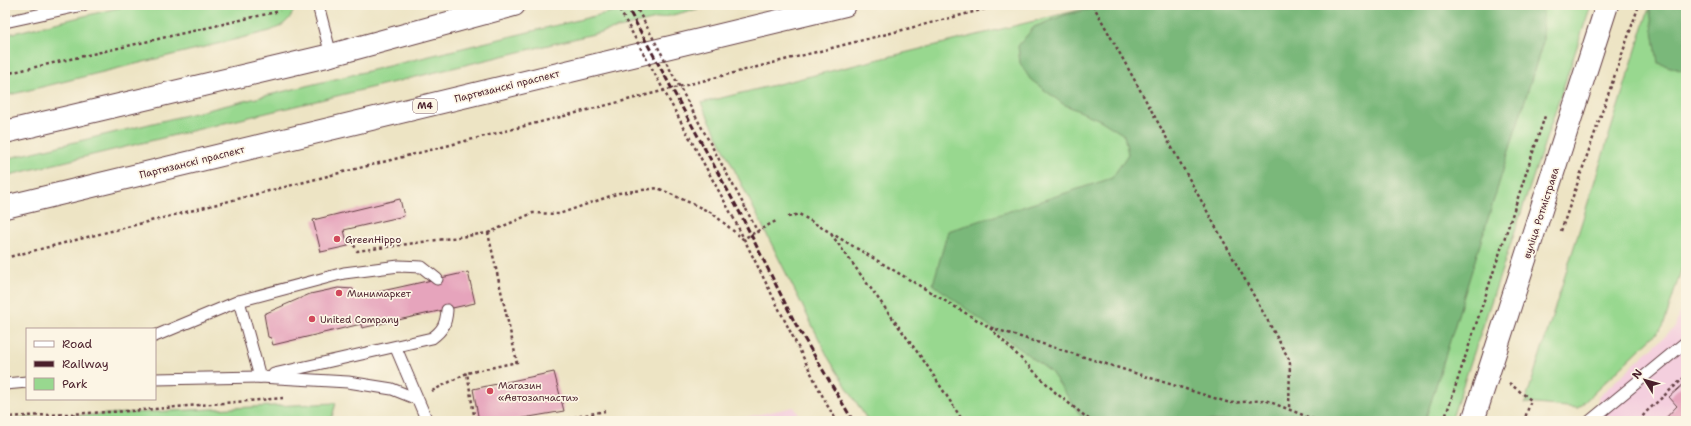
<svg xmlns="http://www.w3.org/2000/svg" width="1691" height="426" viewBox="0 0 1691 426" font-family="'Shantell Sans',sans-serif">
<rect width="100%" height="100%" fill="#fcf5e5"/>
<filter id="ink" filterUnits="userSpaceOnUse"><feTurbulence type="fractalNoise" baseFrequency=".025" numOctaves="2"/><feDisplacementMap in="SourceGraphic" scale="8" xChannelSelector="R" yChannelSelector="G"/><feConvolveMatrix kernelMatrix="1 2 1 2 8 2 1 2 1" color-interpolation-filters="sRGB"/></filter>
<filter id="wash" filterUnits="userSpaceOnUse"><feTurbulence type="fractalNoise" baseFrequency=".012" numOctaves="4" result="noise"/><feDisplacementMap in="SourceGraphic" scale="16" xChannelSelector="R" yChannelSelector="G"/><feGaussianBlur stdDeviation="0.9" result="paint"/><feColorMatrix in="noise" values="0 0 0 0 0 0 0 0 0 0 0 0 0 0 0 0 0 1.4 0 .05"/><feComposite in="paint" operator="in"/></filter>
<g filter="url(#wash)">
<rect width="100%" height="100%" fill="#ede4c4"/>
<g fill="#f4cfde">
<path d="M1686 291V421H1597L1598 397 1675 327Z"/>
<path d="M794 407 803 421H727Z"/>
</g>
<g fill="#98d88f" stroke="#717c5d">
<path d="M130 5H295C292 20 283 26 270 31L5 96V35Z"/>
<path d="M640 5H714L5 176V159Z"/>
<path d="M1099 5H1591L1451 421H868L829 359 701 103Z"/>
<path d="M1650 5H1686V255L1663 327 1578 408 1525 403Z"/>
<path d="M336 403 332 417 319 421H5V419Z"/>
</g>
<g fill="#7ab87a" stroke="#626c52">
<path d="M1109 5H1543V42L1425 421H1082V418L1051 372 933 284 948 231 1112 178 1128 154 1124 135 1100 120 1063 104 1030 79 1020 63 1018 46 1034 27 1065 15Z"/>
<path d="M1649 5H1686V72L1658 63Z"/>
</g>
<g id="blocks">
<g fill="#e6a4bc">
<path d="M400 199 404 216 344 230 348 246 321 252 313 220Z"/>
<path d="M468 272 475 303 362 328 361 324 273 345 271 338 268 337 264 314 310 294 338 288 353 289 355 297Z"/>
<path d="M554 372 564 411 506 421H479L473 389Z"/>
<path d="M1686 382V421H1663L1677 406 1669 397Z"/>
</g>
</g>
</g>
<g filter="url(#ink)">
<use href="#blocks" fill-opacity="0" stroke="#623d42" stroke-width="1"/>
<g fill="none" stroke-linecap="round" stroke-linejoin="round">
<g stroke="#623d42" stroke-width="13">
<g id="service">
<path d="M318 5 331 55"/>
<path d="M5 22 83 5"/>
<path d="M239 301 260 377"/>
<path d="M155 336 239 301 344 273 399 266 422 267 437 279"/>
<path d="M396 348 427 421"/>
<path d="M274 374 432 338C443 330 446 324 447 310"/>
<path d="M155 379 260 377 348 382 392 389 417 399"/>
<path d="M5 384 27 382"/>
<path d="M1590 421 1686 342"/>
</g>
</g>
<g stroke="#623d42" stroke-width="24">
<path id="tertiary" d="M1473 421 1607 5"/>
</g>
<g stroke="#623d42" stroke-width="24">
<g id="trunk">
<path d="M5 132 331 55 514 5"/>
<path d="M5 207 845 5"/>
</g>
</g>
<g stroke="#623d42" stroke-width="2.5" stroke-dasharray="3 3" stroke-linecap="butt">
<path d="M1093 5 1290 361 1289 410"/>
<path d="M5 74 280 11"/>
<path d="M746 209 758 233"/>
<path d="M733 217 827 405 837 421"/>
<path d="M788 217 799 214 989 327 1230 403 1265 400 1318 421"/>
<path d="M1561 231 1639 5"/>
<path d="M488 233 533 213 559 214 619 193 658 188 712 213 743 239 776 221"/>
<path d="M831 234 926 364 963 421"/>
<path d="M354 245 357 251 488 233 517 362 467 373"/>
<path d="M5 258 1001 5"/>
<path d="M990 328 1056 393 1091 421"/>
<path d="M1509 383 1531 400 1524 421"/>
<path d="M432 391 467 373 475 421"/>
<path d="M5 417 130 411 283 398"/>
<path d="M528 417 529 421"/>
<path d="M62 421 76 414"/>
<path d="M556 421 605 411"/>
<path d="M1444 421 1545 116"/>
<path d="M1639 421 1646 412 1686 376"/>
</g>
<use href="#service" stroke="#fff" stroke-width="11"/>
<use href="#tertiary" stroke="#fff" stroke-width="22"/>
<use href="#trunk" stroke="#fff" stroke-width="22"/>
<path stroke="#4a1f2b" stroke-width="3" stroke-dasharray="6 3" stroke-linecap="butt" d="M626 5 740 213 795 323 853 421"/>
<g stroke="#623d42" stroke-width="2.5" stroke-dasharray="3 3" stroke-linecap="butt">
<path d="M617 5 733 217"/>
<path d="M635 5 746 209"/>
</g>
</g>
</g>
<g fill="#d1495b" stroke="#fcf5e5" stroke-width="1.5">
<circle cx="337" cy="239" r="4"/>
<circle cx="339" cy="293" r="4"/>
<circle cx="312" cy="319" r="4"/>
<circle cx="490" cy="391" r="4"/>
</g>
<g text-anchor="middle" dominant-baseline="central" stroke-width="3.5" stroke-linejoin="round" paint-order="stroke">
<rect fill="#fcf5e5" stroke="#7f5f63" stroke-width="1" x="413" y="99" width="24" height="14" rx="3"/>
<g font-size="9" font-weight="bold" fill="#4a1f2b">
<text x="425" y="106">М4</text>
</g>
<g font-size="10" fill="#4a1f2b" stroke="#fcf5e5">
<text transform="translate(507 86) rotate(-14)">Партызанскі праспект</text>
<text transform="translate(192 162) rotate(-14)">Партызанскі праспект</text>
<text transform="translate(1541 213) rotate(-72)">вуліца Ротмістрава</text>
</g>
<g font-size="10" fill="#4a1f2b" stroke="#fcf5e5" text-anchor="start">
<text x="345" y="239">GreenHippo</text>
<text x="347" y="293">Минимаркет</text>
<text x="320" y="319">United Company</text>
<text x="498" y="385">Магазин<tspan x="498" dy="12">«Автозапчасти»</tspan></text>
</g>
</g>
<rect width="1691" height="426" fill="none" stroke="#fcf5e5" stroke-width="20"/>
<rect x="26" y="328" width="130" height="72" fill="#fcf5e5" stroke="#b59f9b"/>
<rect x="34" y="341" width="20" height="6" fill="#ffffff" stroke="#b59f9b"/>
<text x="62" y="348" font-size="12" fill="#4a1f2b">Road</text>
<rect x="34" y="361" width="20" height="6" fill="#4a1f2b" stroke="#b59f9b"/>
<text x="62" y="368" font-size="12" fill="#4a1f2b">Railway</text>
<rect x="34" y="378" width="20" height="12" fill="#98d88f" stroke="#b59f9b"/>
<text x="62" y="388" font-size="12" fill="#4a1f2b">Park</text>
<g transform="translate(1645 380) rotate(307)" stroke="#fcf5e5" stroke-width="3" paint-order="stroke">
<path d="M0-3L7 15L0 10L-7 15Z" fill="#4a1f2b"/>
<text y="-6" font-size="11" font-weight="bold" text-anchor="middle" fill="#4a1f2b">N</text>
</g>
</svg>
